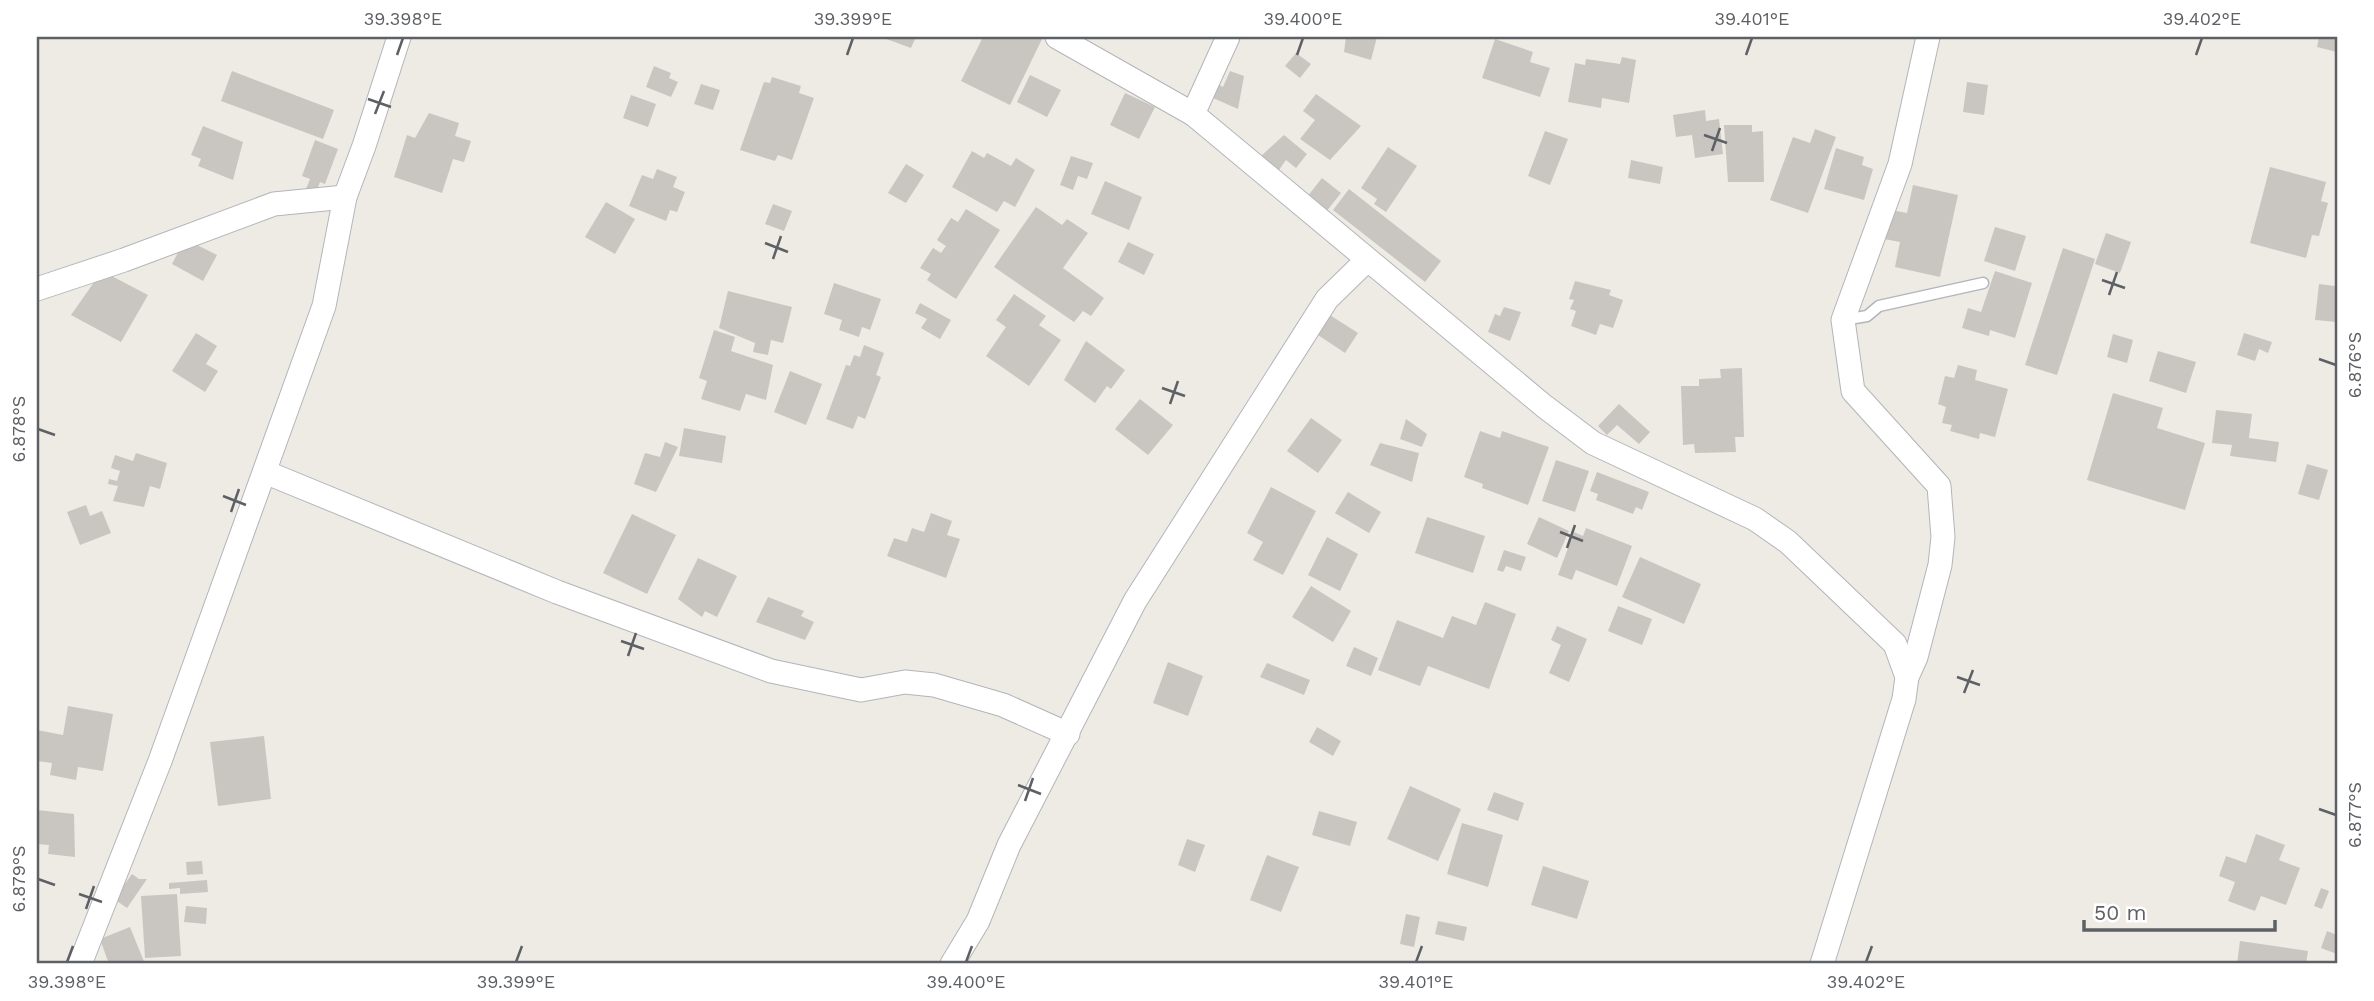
<svg xmlns="http://www.w3.org/2000/svg" width="2374" height="1001" viewBox="0 0 2374 1001" font-family="'Work Sans',sans-serif">
<rect width="100%" height="100%" fill="#eeebe5"/>
<g fill="#c9c6c2">
<path d="M881 37H916L911 48Z"/>
<path d="M983 37H1037L1042 39 1010 105 961 81Z"/>
<path d="M1346 37H1377L1371 60 1344 52Z"/>
<path d="M2319 37H2337V52L2317 47Z"/>
<path d="M1495 39 1533 52 1530 62 1550 68 1540 97 1482 78Z"/>
<path d="M1296 53 1311 64 1300 78 1285 66Z"/>
<path d="M1622 57 1636 60 1629 103 1602 98 1601 108 1568 102 1575 63 1585 65 1586 59 1620 64Z"/>
<path d="M654 66 671 73 669 78 678 82 671 97 646 87Z"/>
<path d="M232 71 334 110 323 139 221 101Z"/>
<path d="M1230 71 1244 76 1238 109 1213 98 1218 84 1223 87Z"/>
<path d="M1030 75 1061 90 1047 117 1017 102Z"/>
<path d="M772 77 801 86 799 93 814 98 792 160 778 155 775 161 740 150 764 82 770 83Z"/>
<path d="M1967 82 1988 85 1984 115 1963 112Z"/>
<path d="M701 84 720 90 713 110 694 104Z"/>
<path d="M1125 93 1155 107 1139 139 1110 125Z"/>
<path d="M1316 94 1361 126 1330 160 1300 139 1315 120 1303 111Z"/>
<path d="M631 95 656 104 648 127 623 118Z"/>
<path d="M1705 110 1706 121 1719 119 1723 154 1695 158 1692 135 1676 137 1673 115Z"/>
<path d="M429 113 459 123 455 136 471 141 464 162 453 159 442 193 394 177 407 135 415 138Z"/>
<path d="M1724 125H1752V132L1763 131 1764 182H1728Z"/>
<path d="M203 126 243 142 233 180 198 166 201 159 191 155Z"/>
<path d="M1815 129 1836 137 1808 213 1770 200 1793 137 1810 143Z"/>
<path d="M1545 131 1568 139 1550 185 1528 176Z"/>
<path d="M1284 135 1307 154 1296 168 1286 160 1279 170 1261 156Z"/>
<path d="M315 140 338 149 325 184 320 182 316 192 306 189 310 179 302 176Z"/>
<path d="M1388 147 1417 166 1386 212 1374 204 1377 199 1361 188Z"/>
<path d="M1836 148 1864 157 1862 165 1873 169 1864 200 1824 189Z"/>
<path d="M972 151 984 158 987 153 1011 166 1016 158 1035 170 1015 207 1004 201 997 212 952 187Z"/>
<path d="M1071 156 1093 163 1087 179 1078 176 1073 190 1060 185Z"/>
<path d="M1631 160 1663 167 1660 184 1628 178Z"/>
<path d="M906 164 924 175 906 203 888 193Z"/>
<path d="M2270 167 2326 182 2321 201 2328 203 2319 236 2312 235 2306 258 2250 243Z"/>
<path d="M657 169 677 177 673 187 685 192 677 212 670 210 666 221 629 206 642 175 653 179Z"/>
<path d="M1322 178 1341 193 1326 212 1307 197Z"/>
<path d="M1105 181 1142 197 1129 230 1091 214Z"/>
<path d="M1913 185 1958 195 1940 277 1895 267 1900 242 1884 239 1891 210 1907 213Z"/>
<path d="M1349 189 1441 261 1425 282 1333 210Z"/>
<path d="M606 202 635 219 615 254 585 237Z"/>
<path d="M773 204 792 211 784 231 765 224Z"/>
<path d="M1036 207 1062 225 1067 219 1088 233 1063 268 1104 298 1091 316 1083 311 1074 322 994 267Z"/>
<path d="M966 209 1000 230 956 299 927 280 931 274 920 268 933 248 941 253 946 246 937 240 951 218 958 222Z"/>
<path d="M1995 227 2026 236 2015 271 1984 261Z"/>
<path d="M2106 233 2131 242 2120 273 2095 264Z"/>
<path d="M185 239 217 255 203 281 172 264Z"/>
<path d="M1128 242 1154 254 1144 275 1118 262Z"/>
<path d="M2063 248 2095 259 2057 375 2025 365Z"/>
<path d="M102 271 148 295 121 342 71 315Z"/>
<path d="M1995 271 2032 283 2015 338 1990 330 1989 336 1962 328 1968 308 1981 312Z"/>
<path d="M1575 281 1611 290 1609 295 1623 300 1613 328 1600 324 1596 335 1571 326 1576 311 1570 309 1574 300 1569 299Z"/>
<path d="M834 283 881 299 870 330 862 327 859 337 839 330 842 320 824 314Z"/>
<path d="M2337 283V322L2315 320 2319 284 2335 286Z"/>
<path d="M728 291 792 307 783 343 771 340 768 355 753 352 755 343 719 328Z"/>
<path d="M1014 294 1046 316 1039 325 1061 340 1029 386 986 356 1006 327 996 320Z"/>
<path d="M920 303 951 320 940 339 921 328 927 319 915 313Z"/>
<path d="M1504 307 1521 312 1510 341 1488 332 1495 314 1500 316Z"/>
<path d="M1322 310 1358 333 1345 353 1309 329Z"/>
<path d="M714 330 735 337 731 351 773 365 766 400 746 394 740 411 701 399 707 381 699 378Z"/>
<path d="M196 333 217 346 206 364 218 371 205 392 172 371Z"/>
<path d="M2244 333 2272 342 2268 353 2259 349 2255 361 2237 355Z"/>
<path d="M2113 334 2133 340 2127 363 2107 357Z"/>
<path d="M1086 341 1125 370 1111 389 1107 386 1095 403 1064 380Z"/>
<path d="M864 345 884 353 876 375 881 377 865 419 858 416 853 429 826 419 846 365 850 366 854 355 860 357Z"/>
<path d="M2158 351 2196 362 2186 393 2149 381Z"/>
<path d="M1958 365 1977 370 1975 380 2008 389 1995 437 1980 433 1979 439 1950 431 1952 425 1942 423 1946 407 1938 404 1945 376 1954 378Z"/>
<path d="M1742 368 1744 437H1735L1736 452 1695 453 1694 444 1683 445 1681 386H1699V379L1721 378 1720 369Z"/>
<path d="M790 371 822 384 806 425 774 412Z"/>
<path d="M2113 393 2163 408 2157 428 2205 443 2185 510 2087 480Z"/>
<path d="M1140 399 1173 425 1148 455 1115 429Z"/>
<path d="M1619 404 1650 432 1639 444 1617 425 1607 435 1598 426Z"/>
<path d="M2216 410 2252 414 2249 438 2279 442 2276 462 2230 456 2232 445 2212 443Z"/>
<path d="M1311 418 1342 440 1318 473 1287 451Z"/>
<path d="M1406 419 1427 434 1422 447 1400 439Z"/>
<path d="M684 428 726 436 722 463 679 456Z"/>
<path d="M1480 431 1500 438 1502 431 1549 447 1528 505 1482 488 1483 484 1464 477Z"/>
<path d="M665 442 678 447 656 492 634 484 645 453 660 457Z"/>
<path d="M1380 443 1419 453 1412 482 1370 465Z"/>
<path d="M136 453 167 463 160 489 150 486 144 507 113 501 118 486 108 484 109 479 117 481 120 471 111 468 115 455 133 461Z"/>
<path d="M1556 460 1589 471 1575 512 1542 501Z"/>
<path d="M2307 464 2328 470 2319 500 2298 494Z"/>
<path d="M1597 472 1649 492 1642 510 1636 507 1633 514 1596 500 1598 494 1590 491Z"/>
<path d="M1271 487 1316 511 1283 575 1253 560 1263 542 1247 533Z"/>
<path d="M1348 492 1381 512 1369 533 1335 513Z"/>
<path d="M86 505 90 516 102 511 111 533 80 545 67 512Z"/>
<path d="M931 513 952 521 947 535 960 539 946 578 887 556 894 538 907 542 912 528 924 532Z"/>
<path d="M632 514 676 535 647 594 603 573Z"/>
<path d="M1427 517 1485 536 1473 573 1415 553Z"/>
<path d="M1539 517 1569 531 1557 558 1527 544Z"/>
<path d="M1586 528 1632 546 1617 586 1576 570 1572 580 1558 575 1574 532 1583 536Z"/>
<path d="M1327 537 1358 554 1340 591 1308 575Z"/>
<path d="M1504 550 1526 557 1521 571 1506 566 1503 572 1497 570Z"/>
<path d="M1640 557 1701 584 1684 624 1622 597Z"/>
<path d="M698 558 737 576 717 617 705 611 702 617 678 599Z"/>
<path d="M1311 586 1351 611 1333 642 1292 617Z"/>
<path d="M768 597 804 611 801 616 814 622 805 640 756 622Z"/>
<path d="M1485 602 1516 614 1489 689 1428 666 1420 686 1378 670 1397 620 1443 638 1452 616 1476 625Z"/>
<path d="M1618 606 1652 619 1642 645 1608 631Z"/>
<path d="M1557 626 1587 639 1569 682 1549 673 1561 645 1551 640Z"/>
<path d="M1354 647 1378 658 1371 676 1346 666Z"/>
<path d="M1168 662 1203 676 1188 716 1153 703Z"/>
<path d="M1267 663 1310 680 1304 695 1260 677Z"/>
<path d="M68 706 113 714 103 771 78 767 76 780 50 775 52 763 37 761V730L63 735Z"/>
<path d="M1317 727 1341 741 1333 756 1309 742Z"/>
<path d="M264 736 271 799 218 806 210 742Z"/>
<path d="M1410 786 1461 809 1438 861 1387 839Z"/>
<path d="M1494 792 1524 803 1518 821 1487 810Z"/>
<path d="M37 810 74 814 75 857 48 854 49 845 37 844Z"/>
<path d="M1319 811 1357 822 1350 846 1312 835Z"/>
<path d="M1462 823 1503 835 1488 887 1447 874Z"/>
<path d="M2256 834 2285 845 2279 860 2300 868 2286 905 2261 896 2255 911 2228 901 2235 882 2219 876 2226 856 2246 863Z"/>
<path d="M1187 839 1205 845 1195 872 1178 865Z"/>
<path d="M1267 855 1299 867 1281 912 1250 900Z"/>
<path d="M202 861 203 874 187 875 186 862Z"/>
<path d="M1543 866 1589 881 1577 919 1531 905Z"/>
<path d="M132 874 139 879H147L127 908 114 899Z"/>
<path d="M207 880 208 892 180 894V888L169 889V883Z"/>
<path d="M2321 888 2329 891 2322 909 2314 906Z"/>
<path d="M177 894 181 956 145 958 141 896Z"/>
<path d="M186 906 207 908 206 924 184 922Z"/>
<path d="M1406 914 1420 917 1414 947 1400 944Z"/>
<path d="M1438 921 1467 927 1464 941 1435 934Z"/>
<path d="M130 927 145 964H109L100 939Z"/>
<path d="M2327 931 2337 935V954L2321 948Z"/>
<path d="M2240 941 2308 951 2306 964H2237Z"/>
</g>
<g fill="none" stroke-linecap="round" stroke-linejoin="round">
<g stroke="#b2b5b9" stroke-width="13">
<path id="lane" d="M1843 320 1867 316 1879 306 1983 283"/>
</g>
<g stroke="#b2b5b9" stroke-width="25">
<g id="street">
<path d="M1057 37 1193 114 1544 406 1593 443 1755 519 1788 542 1895 644 1907 677 1904 699 1822 964"/>
<path d="M1193 114 1228 37"/>
<path d="M37 289 124 260 274 204 345 197"/>
<path d="M265 472 557 592 771 671 861 690 905 682 934 685 1003 705 1068 734"/>
<path d="M1907 677 1916 657 1940 565 1943 537 1939 486 1853 391 1843 320 1900 164 1928 37"/>
<path d="M80 964 160 761 324 306 345 197 364 146 399 37"/>
<path d="M952 964 978 921 1009 845 1135 601 1327 299 1367 260"/>
</g>
</g>
<use href="#lane" stroke="#fff" stroke-width="10"/>
<use href="#street" stroke="#fff" stroke-width="23"/>
</g>
<path fill="none" stroke="#5d6064" stroke-width="2.5" d="M397 55 403 38M847 55 853 38M1297 55 1303 38M1746 55 1752 38M2196 55 2202 38M368 99 391 107M375 114 384 91M1704 135 1727 143M1712 151 1720 128M765 243 788 252M773 259 781 236M2102 280 2125 288M2109 295 2117 272M2319 359 2336 365M1162 388 1185 396M1170 404 1178 381M38 429 55 435M223 496 246 505M231 512 239 489M1560 532 1583 541M1567 548 1575 525M621 641 644 649M628 656 636 633M1957 677 1980 685M1964 693 1973 670M1018 785 1041 794M1025 801 1033 778M2319 809 2336 815M38 879 55 885M79 894 102 902M86 909 94 886M67 962 73 946M516 962 522 946M966 962 972 946M1416 962 1422 946M1866 962 1872 946"/>
<rect width="2374" height="1001" fill="none" stroke="#ffffff" stroke-width="77"/>
<path d="M2084 920v10h191v-10" fill="none" stroke="#5d6064" stroke-width="3.5"/>
<text x="2094" y="920" font-size="21" fill="#5d6064" stroke="#ffffff" stroke-width="5" paint-order="stroke">50 m</text>
<rect x="38" y="38" width="2298" height="924" fill="none" stroke="#5d6064" stroke-width="2.5"/>
<g font-size="18" text-anchor="middle" fill="#5d6064">
<text x="403" y="25">39.398°E</text>
<text x="853" y="25">39.399°E</text>
<text x="1303" y="25">39.400°E</text>
<text x="1752" y="25">39.401°E</text>
<text x="2202" y="25">39.402°E</text>
<text transform="translate(2355 365) rotate(-90)" y="6">6.876°S</text>
<text transform="translate(19 429) rotate(-90)" y="6">6.878°S</text>
<text transform="translate(2355 815) rotate(-90)" y="6">6.877°S</text>
<text transform="translate(19 879) rotate(-90)" y="6">6.879°S</text>
<text x="67" y="988">39.398°E</text>
<text x="516" y="988">39.399°E</text>
<text x="966" y="988">39.400°E</text>
<text x="1416" y="988">39.401°E</text>
<text x="1866" y="988">39.402°E</text>
</g>
</svg>
